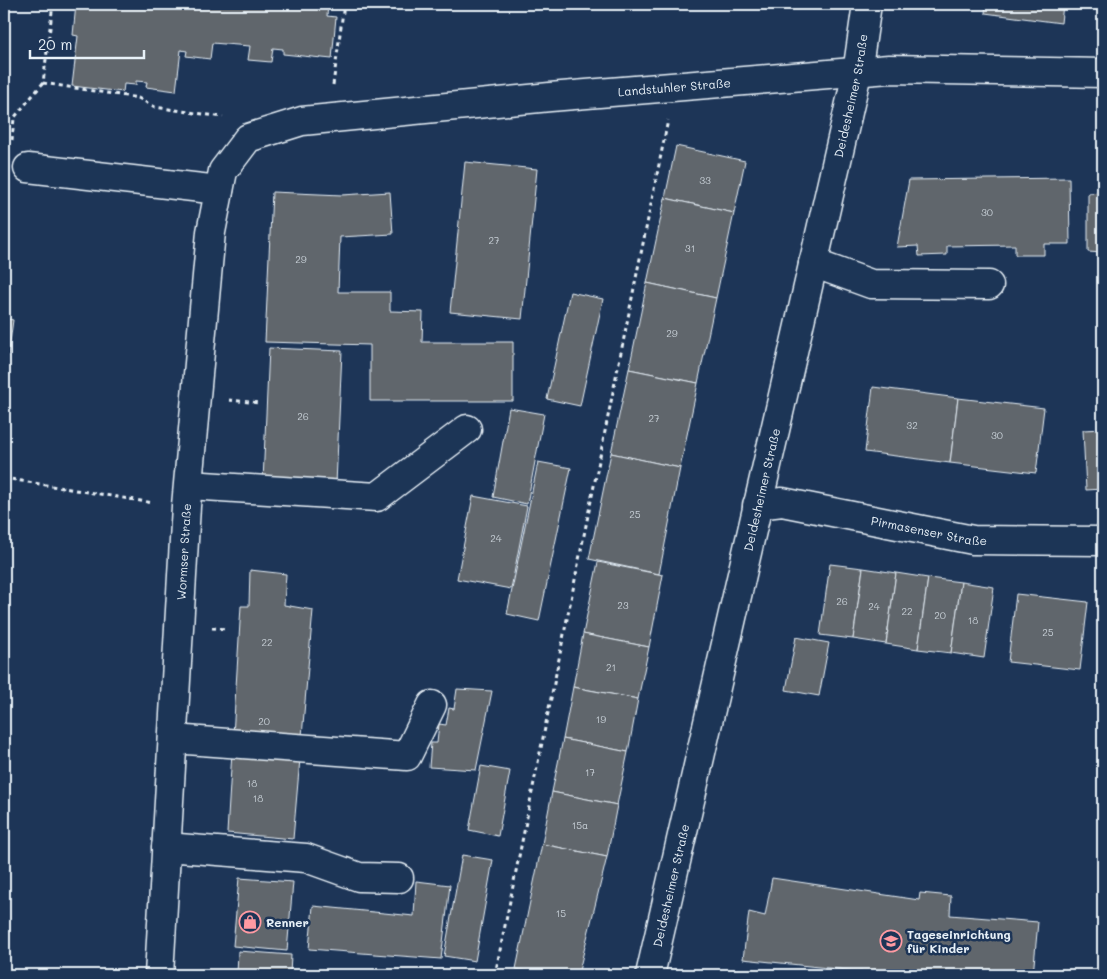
<svg xmlns="http://www.w3.org/2000/svg" width="1107" height="979" viewBox="0 0 1107 979" font-family="Mali,sans-serif">
<rect width="100%" height="100%" fill="#1d3557"/>
<filter id="ink" filterUnits="userSpaceOnUse"><feTurbulence type="fractalNoise" baseFrequency=".02" numOctaves="2"/><feDisplacementMap in="SourceGraphic" scale="10" xChannelSelector="R" yChannelSelector="G"/><feConvolveMatrix kernelMatrix="1 2 1 2 8 2 1 2 1" color-interpolation-filters="sRGB"/></filter>
<g filter="url(#ink)">
<g fill="#60666c" stroke="#e8f1f8">
<path d="M76 4H328L327 16 336 17 332 59 283 54V49L273 48 271 62 248 60 250 46 212 43 210 59 186 56 187 51 181 50 176 91 146 87 147 82 136 81V85L124 84 123 92 72 86 78 36 73 35Z"/>
<path d="M986 4H1063L1061 23 985 13Z"/>
<path d="M676 146 745 161 734 213 665 198Z"/>
<path d="M465 162 537 169 522 319 450 312Z"/>
<path d="M1069 178 1070 244H1044V255H1015V245L947 246V255L919 256 918 246 897 247 909 180Z"/>
<path d="M272 192 342 195 390 192 393 234 340 237 338 292H390V311L423 312 422 342H513V401H370V345L265 342Z"/>
<path d="M1103 192V253L1088 252V193Z"/>
<path d="M665 198 734 213 716 298 647 283Z"/>
<path d="M647 283 716 298 698 383 629 369Z"/>
<path d="M570 292 603 299 580 406 547 399Z"/>
<path d="M4 318 13 320 4 387Z"/>
<path d="M269 348 342 351 336 484 263 481Z"/>
<path d="M629 369 698 383 680 468 611 453Z"/>
<path d="M873 387 958 398 950 463 865 452Z"/>
<path d="M958 398 1044 408 1036 473 950 463Z"/>
<path d="M509 408 544 414 527 504 493 497Z"/>
<path d="M1103 429V489L1086 490 1083 430Z"/>
<path d="M611 453 680 468 659 574 589 559Z"/>
<path d="M538 462 571 468 539 621 507 614Z"/>
<path d="M473 496 527 506 511 589 457 579Z"/>
<path d="M598 562 663 575 649 647 583 634Z"/>
<path d="M830 564 863 568 853 639 820 635Z"/>
<path d="M863 568 896 573 886 644 853 639Z"/>
<path d="M250 570 286 574 284 605 313 610 293 839 227 833 241 606H249Z"/>
<path d="M896 573 928 578 918 649 886 644Z"/>
<path d="M928 578 961 582 951 653 918 649Z"/>
<path d="M961 582 994 587 984 658 951 653Z"/>
<path d="M1016 594 1088 602 1080 670 1008 662Z"/>
<path d="M583 634 649 647 638 699 573 687Z"/>
<path d="M796 637 829 643 819 696 786 690Z"/>
<path d="M573 687 638 699 628 752 563 739Z"/>
<path d="M457 689 492 691 476 770 429 767 431 743H437L439 724 446 725 449 708 454 709Z"/>
<path d="M563 739 628 752 617 805 552 792Z"/>
<path d="M481 766 510 771 498 836 469 830Z"/>
<path d="M552 792 617 805 607 857 542 844Z"/>
<path d="M542 844 607 857 578 975H550L516 969Z"/>
<path d="M462 855 493 860 475 961 444 956Z"/>
<path d="M239 878 293 882 287 951 233 946Z"/>
<path d="M772 878 919 900 920 893 951 896 950 915 1038 922 1033 975H894L743 959 749 912 765 916Z"/>
<path d="M416 881 450 885 441 959 309 949 313 906 414 916Z"/>
<path d="M238 951 291 955 290 975H237Z"/>
</g>
<g fill="none" stroke-linecap="round" stroke-linejoin="round">
<g stroke="#e8f1f8" stroke-width="31">
<g id="minor">
<path d="M28 168 219 190"/>
<path d="M813 263 871 284 989 285"/>
<path d="M189 485 377 497 467 429"/>
<path id="s1" d="M757 505 782 502 973 540 1103 541"/>
<path d="M173 739 407 756 432 705"/>
<path d="M166 847 306 858 359 877 399 878"/>
<path id="s2" d="M159 975 186 506 211 232 223 171 248 138 302 121 550 97 889 69 1103 73"/>
<path id="s3" d="M650 975 857 73 867 4"/>
</g>
</g>
<g stroke="#e8f1f8" stroke-width="3" stroke-dasharray="4 4" stroke-linecap="butt">
<path d="M43 83 138 98 155 107 223 117"/>
<path d="M333 85 344 4"/>
<path d="M12 140 14 118 43 83 53 4"/>
<path d="M4 238 8 194"/>
<path d="M229 400 260 403"/>
<path d="M4 478 153 503"/>
<path d="M212 628 226 629"/>
<path d="M495 975 668 120"/>
</g>
<use href="#minor" stroke="#1d3557" stroke-width="28"/>
</g>
</g>
<defs>
<g id="shop-ring" transform="scale(1.125)"><circle r="9.5" fill="#1d3557" stroke="#ff9aa2" stroke-width="1.5"/><path d="M-5-2.5h2.3a2.7 3.5 0 0 1 5.4 0H5L5.5 6h-11ZM-1.5-2.5h3a1.5 2.3 0 0 0-3 0Z" fill="#ff9aa2"/></g>
<g id="school-ring" transform="scale(1.125)"><circle r="9.5" fill="#1d3557" stroke="#ff9aa2" stroke-width="1.5"/><path d="M0-5L7-2L0 1L-7-2ZM-4 1L0 2.5L4 1V4Q0 6-4 4Z" fill="#ff9aa2"/></g>
</defs>
<g fill-rule="evenodd">
<use href="#shop-ring" x="250" y="922"/>
<use href="#school-ring" x="891" y="941"/>
</g>
<g text-anchor="middle" dominant-baseline="central" stroke-width="5" stroke-linejoin="round" paint-order="stroke">
<g font-size="10" fill="#c6ced5">
<text x="705" y="180">33</text>
<text x="987" y="212">30</text>
<text x="494" y="240">27</text>
<text x="690" y="248">31</text>
<text x="301" y="259">29</text>
<text x="672" y="333">29</text>
<text x="303" y="416">26</text>
<text x="654" y="418">27</text>
<text x="912" y="425">32</text>
<text x="997" y="435">30</text>
<text x="635" y="514">25</text>
<text x="496" y="538">24</text>
<text x="842" y="601">26</text>
<text x="623" y="605">23</text>
<text x="874" y="606">24</text>
<text x="907" y="611">22</text>
<text x="940" y="615">20</text>
<text x="973" y="620">18</text>
<text x="1048" y="632">25</text>
<text x="267" y="642">22</text>
<text x="611" y="667">21</text>
<text x="601" y="719">19</text>
<text x="264" y="721">20</text>
<text x="590" y="772">17</text>
<text x="252" y="783">18</text>
<text x="258" y="798">18</text>
<text x="580" y="825">15a</text>
<text x="561" y="913">15</text>
</g>
<g font-size="12" fill="#e8f1f8" stroke="#1d3557">
<text stroke="none"><textPath href="#s2" startOffset="1279">Landstuhler Straße</textPath></text>
<text stroke="none"><textPath href="#s3" startOffset="902">Deidesheimer Straße</textPath></text>
<text stroke="none"><textPath href="#s3" startOffset="498">Deidesheimer Straße</textPath></text>
<text stroke="none"><textPath href="#s1" startOffset="175">Pirmasenser Straße</textPath></text>
<text stroke="none"><textPath href="#s2" startOffset="424">Wormser Straße</textPath></text>
<text stroke="none"><textPath href="#s3" startOffset="92">Deidesheimer Straße</textPath></text>
</g>
<g font-size="12" font-weight="bold" fill="#e8f1f8" stroke="#1d3557" text-anchor="start">
<text x="266" y="922">Renner</text>
<text x="907" y="934">Tageseinrichtung<tspan x="907" dy="14">für Kinder</tspan></text>
</g>
</g>
<rect width="1107" height="979" fill="none" stroke="#1d3557" stroke-width="20"/>
<rect x="10" y="10" width="1087" height="959" fill="none" stroke="#e8f1f8" stroke-width="2" filter="url(#ink)"/>
<path d="M30 50v8h114v-8" fill="none" stroke="#e8f1f8" stroke-width="2.5"/>
<text x="38" y="50" font-size="15" fill="#e8f1f8" stroke="#1d3557" stroke-width="4" paint-order="stroke">20 m</text>
</svg>
